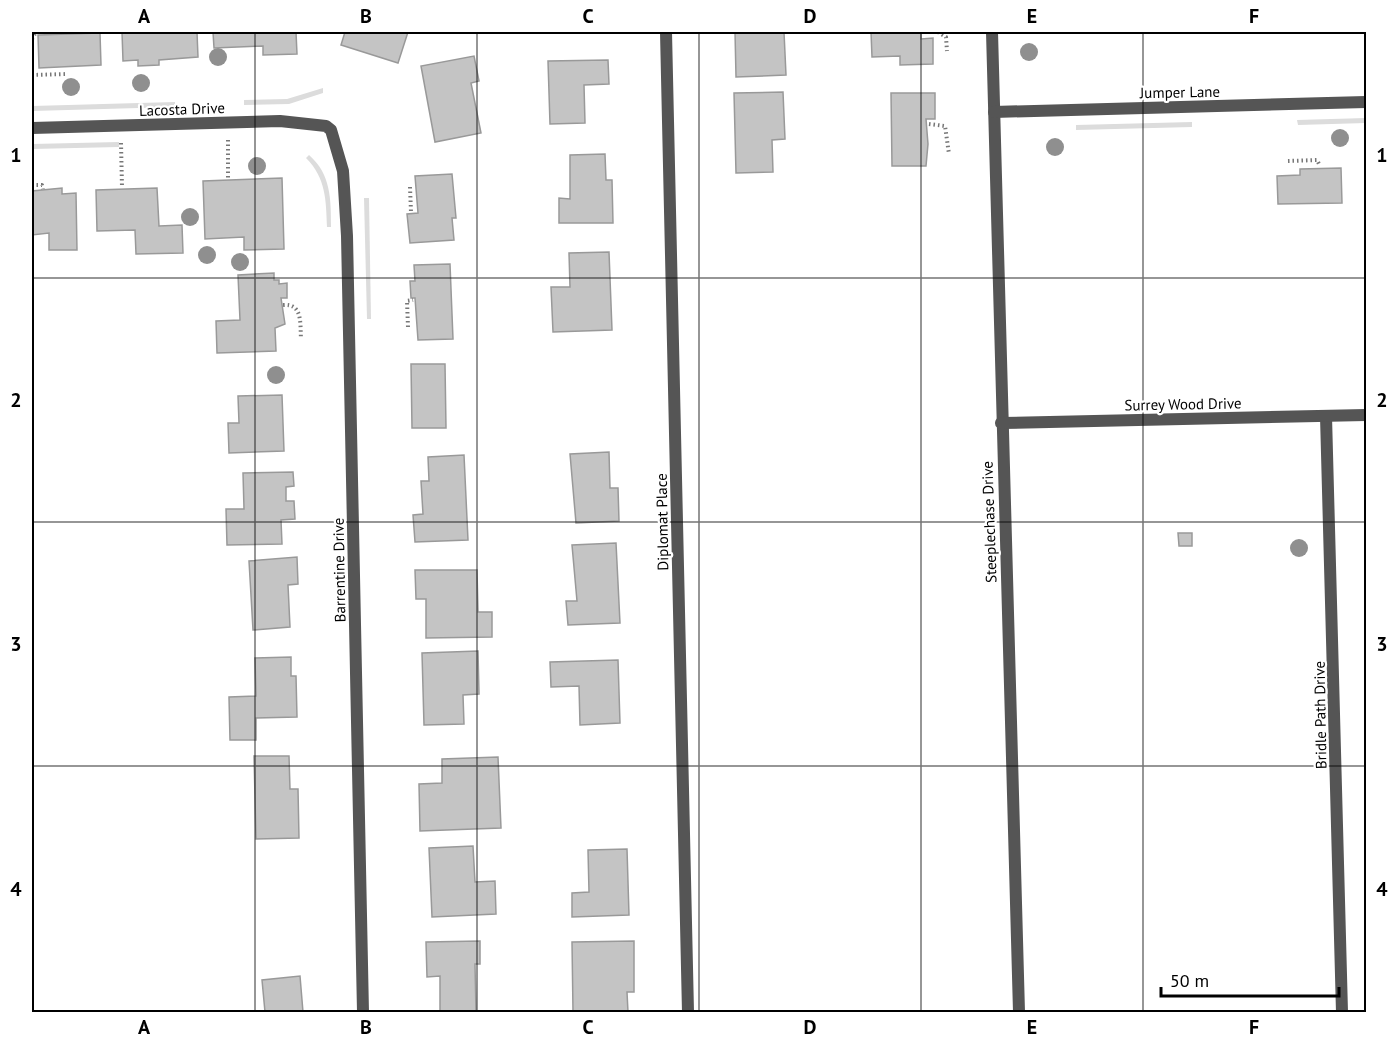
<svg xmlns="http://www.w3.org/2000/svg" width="1398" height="1044" viewBox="0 0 1398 1044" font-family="'PT Sans',sans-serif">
<rect width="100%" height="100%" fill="#fff"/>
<g fill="#dcdcdc">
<path d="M323 88V93L289 104 244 105V100L287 99Z"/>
<path d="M175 102V107L32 111V106Z"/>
<path d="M1366 118V123L1298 125 1297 120Z"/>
<path d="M1192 122V127L1076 130V125Z"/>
<path d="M119 142V147L32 149V144Z"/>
<path d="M309 155C331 174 331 199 331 227H327C326 200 326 178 306 158Z"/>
<path d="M364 198H369L371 319H367Z"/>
</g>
<g fill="#c4c4c4" stroke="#999" stroke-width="1.5">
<path d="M122 32H197L198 57 159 60V65L138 66V60L123 61Z"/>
<path d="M213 32H296L297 54 263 55V46L214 48Z"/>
<path d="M345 32H408L398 63 341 45Z"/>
<path d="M735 32H784L786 75 736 77Z"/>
<path d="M871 32H921V39L933 38V64L900 65V56L872 57Z"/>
<path d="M100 33 101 65 39 68 38 35Z"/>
<path d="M474 56 479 81 471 83 481 133 435 142 421 66Z"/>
<path d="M608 60 609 84 584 85 585 123 550 124 548 61Z"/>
<path d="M783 92 785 139 772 140 773 172 736 173 734 93Z"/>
<path d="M891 93H935V119H926L928 144 926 166H892Z"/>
<path d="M605 154 606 180H612L613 223H559V198L570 199V155Z"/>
<path d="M1341 168 1342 203 1278 204 1277 176 1300 175V169Z"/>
<path d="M452 174 456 218H452L454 240 410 243 407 214 418 213 415 176Z"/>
<path d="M282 178 284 249 244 250V237L205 239 203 181Z"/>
<path d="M62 188V194L76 193 77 250H49V233L32 235V191Z"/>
<path d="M157 188 159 226 182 225 183 253 136 254 135 230 97 231 96 190Z"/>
<path d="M609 252 612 330 553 332 551 287H570L569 253Z"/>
<path d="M450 264 453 339 418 340 415 298H411L410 281H415L414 265Z"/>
<path d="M274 273V280H279V284L287 283V298H281L285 324 275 328 276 351 217 353 216 321 240 320 238 275Z"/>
<path d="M411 364H445L446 428H412Z"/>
<path d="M282 395 284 451 229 453 228 423H239L238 396Z"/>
<path d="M609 452 610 488H618L619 521 576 523 570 454Z"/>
<path d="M464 455 468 540 415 542 413 515 423 514 421 481H429L428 457Z"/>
<path d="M293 472 294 486 286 487V501H294L295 519 281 520 282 544 227 545 226 509H244L243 473Z"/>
<path d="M1178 533H1192V546H1179Z"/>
<path d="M616 543 620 623 568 625 566 601H577L572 545Z"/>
<path d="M297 557 298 584 288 585 290 627 253 630 249 561Z"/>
<path d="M415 570H477L478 612H492V637L426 638V599H416Z"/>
<path d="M478 651 479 694 463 695 464 724 424 725 422 653Z"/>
<path d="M291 657V676H296L297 717 256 718V740H230L229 697 256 696 255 658Z"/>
<path d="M618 660 620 723 580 725 579 686 551 687 550 662Z"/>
<path d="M254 756H289L290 789H298L299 838 256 839Z"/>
<path d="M498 757 501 828 420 831 419 784 442 783V759Z"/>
<path d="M473 846 475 882 495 881 496 914 432 917 429 848Z"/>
<path d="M627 849 629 915 572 917V893L589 892 588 850Z"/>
<path d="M480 941V964H475L476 1012H440V976L427 977 426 942Z"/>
<path d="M634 941V992H627L628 1012H573L572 942Z"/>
<path d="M300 976 303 1012H265L262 980Z"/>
</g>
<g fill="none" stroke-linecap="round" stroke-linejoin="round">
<g stroke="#777" stroke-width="4" stroke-dasharray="1.5 3" stroke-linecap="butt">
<path d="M938 32 946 37 947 51"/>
<path d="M32 39 36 32"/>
<path d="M32 75 68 74"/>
<path d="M929 124 945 126 949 154"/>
<path d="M228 140V178"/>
<path d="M121 143 122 187"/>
<path d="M1288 161 1317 160 1320 166"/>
<path d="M32 185H42L43 189"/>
<path d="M410 187 411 212"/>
<path d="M283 305C303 303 300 324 301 339"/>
<path d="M408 327 407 301 413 300"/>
</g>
<g stroke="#555" stroke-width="12">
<path d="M666 32 688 1012"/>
<path d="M992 32 1019 1012"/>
<path d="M994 112 1366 102"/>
<path d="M32 128 280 121 326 126 331 130 343 171 347 236 363 1012"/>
<path d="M1326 416 1342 1012"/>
<path d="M1001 423 1366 415"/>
</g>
</g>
<g fill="#8f8f8f">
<circle cx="1029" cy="52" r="9"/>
<circle cx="218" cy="57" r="9"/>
<circle cx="141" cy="83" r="9"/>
<circle cx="71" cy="87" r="9"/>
<circle cx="1340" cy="138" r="9"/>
<circle cx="1055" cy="147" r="9"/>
<circle cx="257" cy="166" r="9"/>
<circle cx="190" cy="217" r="9"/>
<circle cx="207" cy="255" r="9"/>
<circle cx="240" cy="262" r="9"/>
<circle cx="276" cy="375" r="9"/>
<circle cx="1299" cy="548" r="9"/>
</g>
<path fill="none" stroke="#000" stroke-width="1.5" stroke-opacity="0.55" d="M255 32V1012M477 32V1012M699 32V1012M921 32V1012M1143 32V1012M32 278H1366M32 522H1366M32 766H1366"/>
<g text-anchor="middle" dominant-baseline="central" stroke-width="4.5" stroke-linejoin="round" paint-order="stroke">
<g font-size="15" fill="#000" stroke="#fff">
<text transform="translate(1180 92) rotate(-1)">Jumper Lane</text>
<text transform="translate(182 109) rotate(-2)">Lacosta Drive</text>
<text transform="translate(1183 404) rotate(-1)">Surrey Wood Drive</text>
<text transform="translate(662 522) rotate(-91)">Diplomat Place</text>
<text transform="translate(989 522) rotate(-92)">Steeplechase Drive</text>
<text transform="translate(339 570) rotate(-91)">Barrentine Drive</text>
<text transform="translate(1320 715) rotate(-91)">Bridle Path Drive</text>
</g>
</g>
<rect width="1398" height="1044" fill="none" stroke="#ffffff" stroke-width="66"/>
<path d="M1161 987v9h178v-9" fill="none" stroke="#000000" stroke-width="3"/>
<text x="1170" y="987" font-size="18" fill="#000000" stroke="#ffffff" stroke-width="4.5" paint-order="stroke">50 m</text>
<rect x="33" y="33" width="1332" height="978" fill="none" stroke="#000" stroke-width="2"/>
<g font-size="20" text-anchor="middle" font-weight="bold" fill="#000">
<text x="144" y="23">A</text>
<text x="366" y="23">B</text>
<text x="588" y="23">C</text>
<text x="810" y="23">D</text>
<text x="1032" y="23">E</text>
<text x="1254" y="23">F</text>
<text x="16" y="162">1</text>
<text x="1382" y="162">1</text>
<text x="16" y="407">2</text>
<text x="1382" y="407">2</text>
<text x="16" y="651">3</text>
<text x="1382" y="651">3</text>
<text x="16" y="896">4</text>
<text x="1382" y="896">4</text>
<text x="144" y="1034">A</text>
<text x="366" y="1034">B</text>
<text x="588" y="1034">C</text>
<text x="810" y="1034">D</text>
<text x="1032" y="1034">E</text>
<text x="1254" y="1034">F</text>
</g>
</svg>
